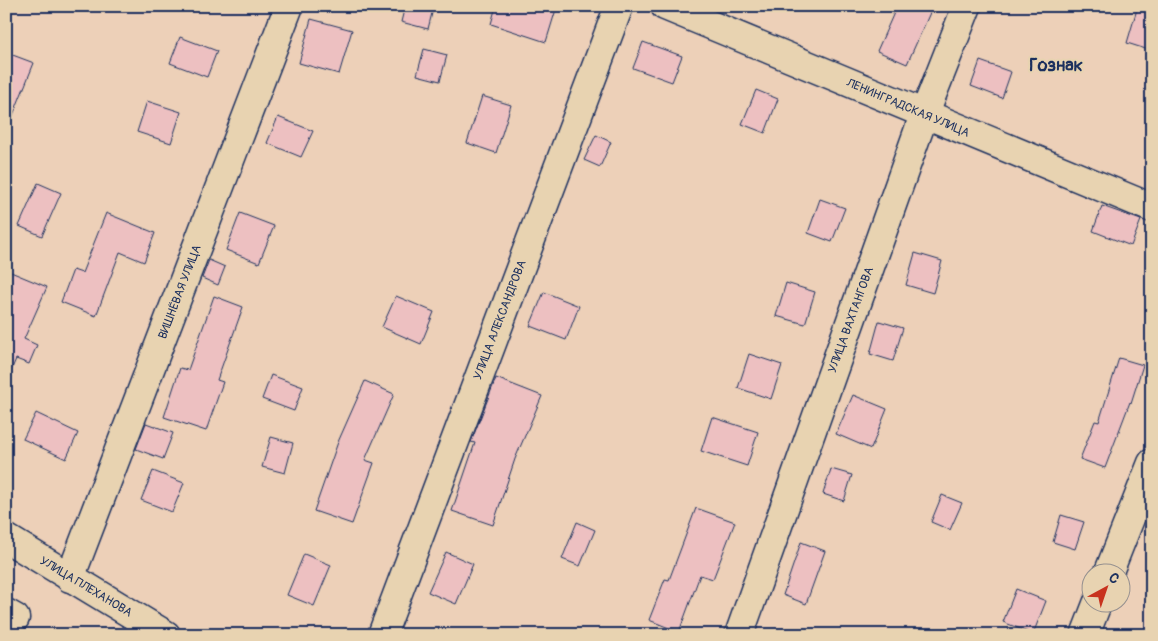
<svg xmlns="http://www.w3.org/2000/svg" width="1158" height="641" viewBox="0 0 1158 641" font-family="Pangolin,sans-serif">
<rect width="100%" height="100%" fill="#edd0b8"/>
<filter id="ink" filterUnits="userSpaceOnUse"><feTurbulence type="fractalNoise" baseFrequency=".02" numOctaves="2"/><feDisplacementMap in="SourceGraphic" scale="10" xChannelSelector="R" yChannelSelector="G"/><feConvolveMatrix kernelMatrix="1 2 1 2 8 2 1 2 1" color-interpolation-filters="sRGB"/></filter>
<g filter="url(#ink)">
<g fill="#edc0c1" stroke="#1b2f5e">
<path d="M405 6 433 9 428 29 401 22Z"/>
<path d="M496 6H557L546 42 491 24Z"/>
<path d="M897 6H933L907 64 877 51Z"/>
<path d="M1137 9 1152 14V51L1127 43Z"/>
<path d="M311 19 352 30 339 74 299 63Z"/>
<path d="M180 37 217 51 207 77 170 63Z"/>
<path d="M643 42 682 56 672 82 633 68Z"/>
<path d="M424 49 447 55 440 81 417 75Z"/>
<path d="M10 54 34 63 7 130 6 64Z"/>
<path d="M980 61 1011 72 1002 98 971 86Z"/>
<path d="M756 90 778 99 765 133 742 124Z"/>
<path d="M482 96 511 105 496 153 467 143Z"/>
<path d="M147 101 181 112 171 143 137 132Z"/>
<path d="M278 117 313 131 301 157 267 143Z"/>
<path d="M596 135 611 142 600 167 584 160Z"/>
<path d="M38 183 61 193 42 236 19 226Z"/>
<path d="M820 199 845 208 832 242 808 233Z"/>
<path d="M1102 206 1141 220 1131 246 1093 231Z"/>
<path d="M106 213 155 233 144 262 120 252 96 316 61 302 73 270 82 273Z"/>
<path d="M240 213 274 226 259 263 226 250Z"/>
<path d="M915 253 942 261 933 293 906 285Z"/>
<path d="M209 260 225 267 218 285 202 278Z"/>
<path d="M6 270 47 287 24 339 37 345 29 364 16 359 6 382Z"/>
<path d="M786 283 815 292 805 324 776 316Z"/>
<path d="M544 292 579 306 566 340 530 326Z"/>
<path d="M214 296 243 307 217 380 223 382 206 431 164 417 180 368 188 370Z"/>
<path d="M396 296 434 312 421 344 382 327Z"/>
<path d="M879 321 903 328 893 361 870 354Z"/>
<path d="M749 354 782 365 771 399 738 388Z"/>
<path d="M1119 358 1143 365 1131 403 1130 402 1105 468 1080 459 1095 421 1099 422Z"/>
<path d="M271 375 303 387 294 411 262 399Z"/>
<path d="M496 378 542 396 515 459 493 525 452 511 475 443 471 442Z"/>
<path d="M365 381 394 394 365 460 374 463 352 524 314 511 338 442Z"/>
<path d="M853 395 887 409 871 449 836 434Z"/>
<path d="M36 413 78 433 66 459 23 439Z"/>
<path d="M712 417 758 432 747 466 701 451Z"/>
<path d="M146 423 173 433 163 459 136 449Z"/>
<path d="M271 437 293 443 285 473 262 467Z"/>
<path d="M831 469 852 475 844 501 823 494Z"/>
<path d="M153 471 184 483 172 512 141 500Z"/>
<path d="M942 495 962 503 950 530 931 522Z"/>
<path d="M696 508 735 522 713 579 700 575 679 632 649 620 665 579 669 580Z"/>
<path d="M1061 515 1084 522 1075 549 1053 542Z"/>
<path d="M577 522 595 530 580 566 562 559Z"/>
<path d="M801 542 825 551 806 604 783 595Z"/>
<path d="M446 552 473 564 456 604 428 592Z"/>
<path d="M304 554 331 565 314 606 287 595Z"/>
<path d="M1016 589 1046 601 1033 634 1003 622Z"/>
</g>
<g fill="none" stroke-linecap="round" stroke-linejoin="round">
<g stroke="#1b2f5e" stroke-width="31">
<g id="minor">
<path d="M665 6 1152 208"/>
<path d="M6 538 166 635"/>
<path d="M1108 574 1152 463"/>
<path d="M70 578 289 6"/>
<path d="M6 613 15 618"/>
<path d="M382 635 619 6"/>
<path d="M739 635 924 115 967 6"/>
<path d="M1085 635 1097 604"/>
</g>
</g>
<use href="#minor" stroke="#e8d3b1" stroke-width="28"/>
</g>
</g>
<g text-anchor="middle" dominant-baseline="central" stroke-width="4.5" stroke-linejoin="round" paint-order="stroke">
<g font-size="12" fill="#1b2f5e" stroke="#e8d3b1">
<text transform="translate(908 108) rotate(23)">ЛЕНИНГРАДСКАЯ УЛИЦА</text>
<text transform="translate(180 292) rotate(-69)">ВИШНЁВАЯ УЛИЦА</text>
<text transform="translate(500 320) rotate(-69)">УЛИЦА АЛЕКСАНДРОВА</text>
<text transform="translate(851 320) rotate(-70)">УЛИЦА ВАХТАНГОВА</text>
<text transform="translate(86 587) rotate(31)">УЛИЦА ПЛЕХАНОВА</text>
</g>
<g font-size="18" font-weight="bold" fill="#1b2f5e" stroke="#e8d3b1">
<text x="1056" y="65">Гознак</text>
</g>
</g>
<rect width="1158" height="641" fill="none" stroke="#e8d3b1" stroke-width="25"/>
<rect x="12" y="12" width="1133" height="616" fill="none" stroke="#1b2f5e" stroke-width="2" filter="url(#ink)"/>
<g transform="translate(1106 588) rotate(40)"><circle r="24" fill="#e8d3b1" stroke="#969190"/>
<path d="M0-4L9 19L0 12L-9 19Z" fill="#c8321e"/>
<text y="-8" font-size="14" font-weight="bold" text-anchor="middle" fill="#1b2f5e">С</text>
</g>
</svg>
